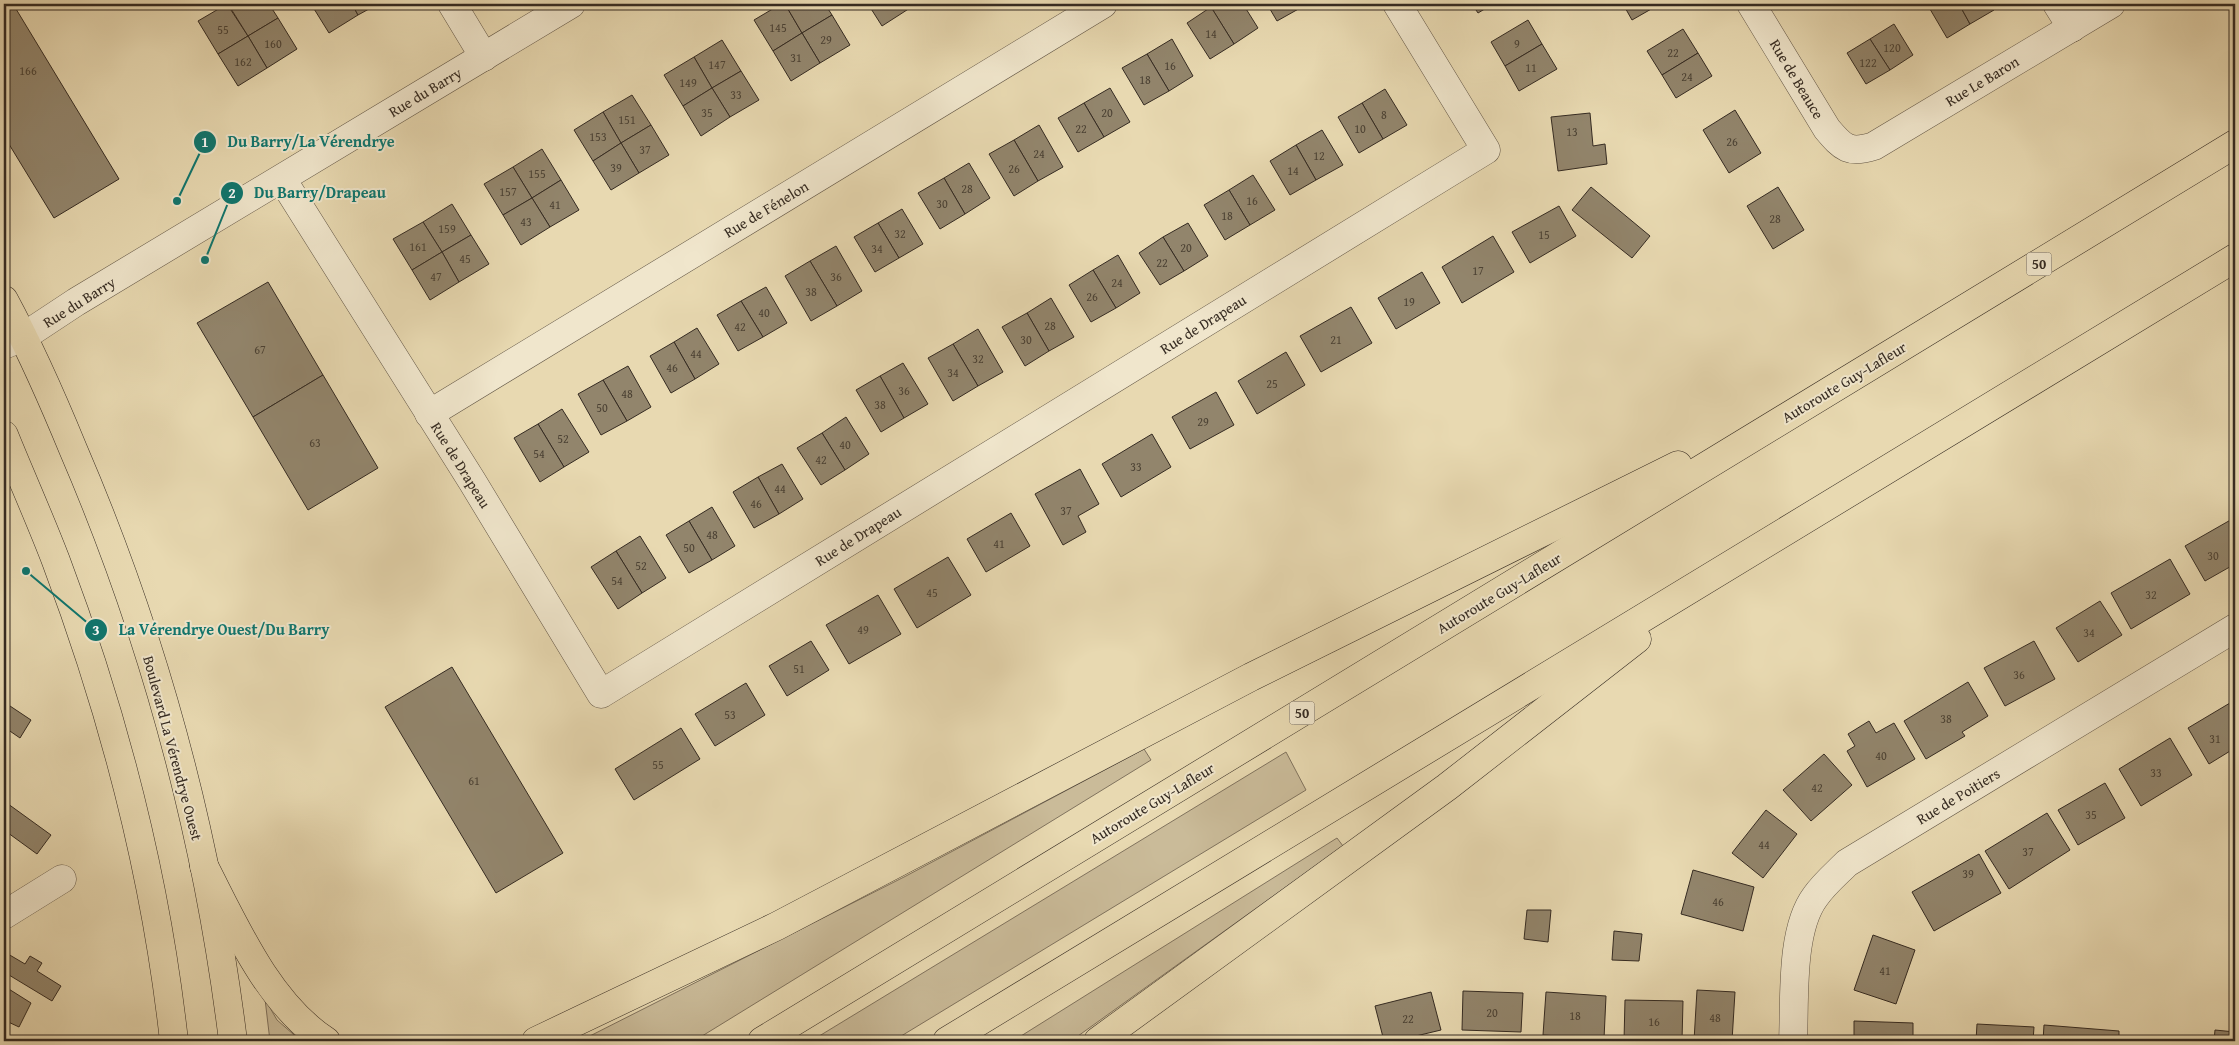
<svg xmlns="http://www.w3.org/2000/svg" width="2239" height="1045" viewBox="0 0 2239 1045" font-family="'Gentium Book Plus',serif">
<rect width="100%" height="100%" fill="#e8d9b1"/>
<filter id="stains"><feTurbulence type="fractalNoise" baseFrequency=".004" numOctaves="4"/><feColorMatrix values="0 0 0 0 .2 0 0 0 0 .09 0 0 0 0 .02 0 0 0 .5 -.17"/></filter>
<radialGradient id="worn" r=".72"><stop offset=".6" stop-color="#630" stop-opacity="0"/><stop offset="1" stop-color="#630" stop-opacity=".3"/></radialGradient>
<g fill="#cabb99" stroke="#80735e">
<path d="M1144 749 1151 760 694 1041H580L906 876Z"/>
<path d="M1286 752 1306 790 893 1041H811Z"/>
<path d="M1337 838 1343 846 1071 1041H1013Z"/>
<path d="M265 999 277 1020 301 1041H270Z"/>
</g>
<g fill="#92856c" stroke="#352b22">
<path d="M4 4H13L119 179 54 218 4 136Z"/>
<path d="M227 4 248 36 218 54 198 21Z"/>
<path d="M228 4H269L278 18 248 36Z"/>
<path d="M311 4H352L358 15 329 33Z"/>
<path d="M352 4H378L358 15Z"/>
<path d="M781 4H785L802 33 773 51 754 20Z"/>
<path d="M785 4H825L832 15 802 33Z"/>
<path d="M868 4H907L910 8 882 26Z"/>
<path d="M1217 4H1243L1258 28 1234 44 1211 7Z"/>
<path d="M1267 4H1300L1302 7 1277 21Z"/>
<path d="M1472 4H1493L1478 13Z"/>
<path d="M1623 4H1660L1632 20Z"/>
<path d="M1927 4H1959L1970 24 1947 38Z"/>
<path d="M1959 4H1991L1994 10 1970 24Z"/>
<path d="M1211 7 1234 44 1210 59 1187 23Z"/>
<path d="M832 15 850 45 820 63 802 33Z"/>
<path d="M278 18 297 49 267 68 248 36Z"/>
<path d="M1528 20 1542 44 1505 66 1491 42Z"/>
<path d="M1894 24 1913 55 1890 70 1870 39Z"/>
<path d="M1683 29 1698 53 1662 75 1647 51Z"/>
<path d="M802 33 820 63 791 81 773 51Z"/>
<path d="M248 36 267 68 238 86 218 54Z"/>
<path d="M1172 39 1193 76 1169 91 1147 54Z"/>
<path d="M1870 39 1890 70 1866 84 1847 53Z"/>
<path d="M722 40 741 71 712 88 694 57Z"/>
<path d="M1542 44 1557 69 1519 91 1505 66Z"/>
<path d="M1698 53 1712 76 1676 98 1662 75Z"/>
<path d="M1147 54 1169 91 1144 105 1122 68Z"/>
<path d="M694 57 712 88 683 106 664 75Z"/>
<path d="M741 71 759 100 730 117 712 88Z"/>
<path d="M712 88 730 117 701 136 683 106Z"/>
<path d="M1110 88 1130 122 1104 137 1084 103Z"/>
<path d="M1385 89 1407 125 1383 139 1362 103Z"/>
<path d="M632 95 651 125 621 143 603 112Z"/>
<path d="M1084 103 1104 137 1078 152 1058 118Z"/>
<path d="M1362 103 1383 139 1359 153 1338 117Z"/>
<path d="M1735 110 1761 153 1729 173 1703 130Z"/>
<path d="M603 112 621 143 593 161 574 130Z"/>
<path d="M1590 113 1593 146 1605 144 1607 164 1558 171 1551 117Z"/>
<path d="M651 125 669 155 639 173 621 143Z"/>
<path d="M1039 125 1063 167 1038 181 1014 140Z"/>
<path d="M1322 130 1343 165 1316 180 1296 145Z"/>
<path d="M1014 140 1038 181 1014 196 989 154Z"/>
<path d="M621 143 639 173 611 190 593 161Z"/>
<path d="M1296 145 1316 180 1290 195 1270 161Z"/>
<path d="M542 149 561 180 532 198 513 167Z"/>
<path d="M969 163 990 198 965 214 944 178Z"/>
<path d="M513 167 532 198 503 215 484 184Z"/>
<path d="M1253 175 1275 210 1250 225 1229 190Z"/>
<path d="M944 178 965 214 940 229 918 193Z"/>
<path d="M561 180 579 210 550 227 532 198Z"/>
<path d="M1591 187 1650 236 1632 258 1572 210Z"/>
<path d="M1778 187 1804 230 1773 249 1747 206Z"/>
<path d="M1229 190 1250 225 1225 240 1204 205Z"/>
<path d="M532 198 550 227 521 245 503 215Z"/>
<path d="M452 204 471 235 442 252 423 222Z"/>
<path d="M1559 206 1576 236 1530 263 1512 232Z"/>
<path d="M902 209 923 244 899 258 878 223Z"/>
<path d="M423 222 442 252 412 270 393 239Z"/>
<path d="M878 223 899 258 875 272 854 237Z"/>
<path d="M1188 223 1208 256 1184 271 1163 237Z"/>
<path d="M471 235 489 264 459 282 442 252Z"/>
<path d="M1493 236 1514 272 1462 303 1442 267Z"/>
<path d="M1163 237 1184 271 1160 285 1139 253Z"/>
<path d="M836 246 862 291 837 306 810 261Z"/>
<path d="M442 252 459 282 430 300 412 270Z"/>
<path d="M1118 255 1140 293 1116 308 1093 270Z"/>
<path d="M810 261 837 306 811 321 785 276Z"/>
<path d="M1093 270 1116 308 1091 322 1069 285Z"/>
<path d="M1422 272 1440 303 1396 329 1378 298Z"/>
<path d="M268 282 323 375 253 417 197 323Z"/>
<path d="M766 287 787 323 763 337 741 301Z"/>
<path d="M1051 298 1074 337 1049 351 1027 313Z"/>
<path d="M741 301 763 337 738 351 717 315Z"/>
<path d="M1351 307 1372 343 1321 372 1300 336Z"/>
<path d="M1027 313 1049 351 1025 366 1002 327Z"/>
<path d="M697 328 719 364 695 379 674 342Z"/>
<path d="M978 329 1003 372 978 386 953 344Z"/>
<path d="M674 342 695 379 671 393 650 356Z"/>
<path d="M953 344 978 386 953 401 928 358Z"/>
<path d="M1286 352 1305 385 1257 414 1238 381Z"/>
<path d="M903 363 928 404 904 418 880 376Z"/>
<path d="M628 366 651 407 627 421 603 380Z"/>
<path d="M323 375 378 468 308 510 253 417Z"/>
<path d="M880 376 904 418 881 432 856 390Z"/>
<path d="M603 380 627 421 601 435 578 394Z"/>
<path d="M1216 392 1234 425 1190 449 1172 417Z"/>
<path d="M562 409 589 452 564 467 538 424Z"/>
<path d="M846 417 869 454 845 470 822 433Z"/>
<path d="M538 424 564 467 540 482 514 438Z"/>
<path d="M822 433 845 470 821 485 797 448Z"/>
<path d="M1152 434 1171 467 1121 497 1102 464Z"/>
<path d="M782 464 803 499 779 514 758 477Z"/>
<path d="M1080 469 1099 504 1078 516 1086 532 1063 545 1035 494Z"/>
<path d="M758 477 779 514 754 528 733 492Z"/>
<path d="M712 507 735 546 712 560 689 521Z"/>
<path d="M1011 513 1030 546 986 572 967 539Z"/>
<path d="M2234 518 2235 564 2205 581 2185 546Z"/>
<path d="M689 521 712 560 689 573 666 535Z"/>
<path d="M640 536 666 578 642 593 616 551Z"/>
<path d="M616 551 642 593 618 609 591 567Z"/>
<path d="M948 557 971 595 917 628 894 589Z"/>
<path d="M2170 559 2190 594 2131 629 2111 593Z"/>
<path d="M878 595 901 634 849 664 826 625Z"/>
<path d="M2100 601 2122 635 2078 662 2056 628Z"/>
<path d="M811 641 829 670 787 696 769 666Z"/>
<path d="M2034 641 2055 679 2005 706 1984 668Z"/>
<path d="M452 667 563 853 496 893 385 707Z"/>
<path d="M1968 682 1988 716 1962 732 1965 736 1926 759 1904 721Z"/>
<path d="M746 683 765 715 715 746 695 714Z"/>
<path d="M2235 700V748L2209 764 2188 728Z"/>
<path d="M4 702 31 720 20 738 4 727Z"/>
<path d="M1869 721 1876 733 1894 723 1915 759 1867 787 1847 751 1855 746 1848 734Z"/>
<path d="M681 728 700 759 634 800 615 769Z"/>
<path d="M2170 738 2192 775 2141 806 2119 769Z"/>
<path d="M1824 754 1852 785 1811 821 1783 790Z"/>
<path d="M2105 783 2125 818 2078 845 2058 810Z"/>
<path d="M4 801 51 835 37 854 4 830Z"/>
<path d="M1766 810 1797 834 1763 878 1732 853Z"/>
<path d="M2047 813 2070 850 2009 889 1985 851Z"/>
<path d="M1979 854 2001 893 1934 931 1912 892Z"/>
<path d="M1693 870 1754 887 1743 931 1681 914Z"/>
<path d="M1527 910H1551L1548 942 1524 939Z"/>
<path d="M1614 931 1642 934 1639 961 1612 960Z"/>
<path d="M1873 935 1915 950 1896 1004 1854 990Z"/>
<path d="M8 954 25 964 30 956 42 963 37 971 61 986 52 1001 4 972V962Z"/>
<path d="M4 986 31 1003 19 1027 4 1020Z"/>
<path d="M1697 990 1735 992 1732 1041H1694Z"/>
<path d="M1463 991 1523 993 1521 1032 1462 1030Z"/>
<path d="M1431 992 1441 1030 1395 1041H1384L1375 1006Z"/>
<path d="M1546 992 1606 996 1604 1039 1543 1035Z"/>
<path d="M1625 1000 1683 1001 1682 1041H1624Z"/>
<path d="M1854 1021 1913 1023V1041H1854Z"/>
<path d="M1977 1024 2034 1027 2033 1041H1976Z"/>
<path d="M2044 1025 2119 1031V1041H2043Z"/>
<path d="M2215 1030 2235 1032V1041H2214Z"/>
<path d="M2139 1036 2198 1040V1041H2139Z"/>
</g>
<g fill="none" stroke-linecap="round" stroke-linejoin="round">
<g stroke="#625646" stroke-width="29">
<g id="minor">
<path d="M452 4 484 57"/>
<path d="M1751 4 1827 129C1843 148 1849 154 1874 146L2111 4"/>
<path d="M2057 4 2072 28"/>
<path d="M282 179 472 481 601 694 1486 150 1397 4"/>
<path d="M4 345 23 337 76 302 571 4"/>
<path d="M429 414 1103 4"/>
<path d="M4 915 62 879"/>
<path d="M1793 1041C1795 1000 1790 931 1815 897 1824 884 1836 874 1847 863L2235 628"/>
</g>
</g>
<g stroke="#352b22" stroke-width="29">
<g id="major">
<path d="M4 300C30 348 52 398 73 449 154 637 208 838 233 1041"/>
<path d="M4 435C21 477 40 519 56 561 114 715 156 878 174 1041"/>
</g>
</g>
<g stroke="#352b22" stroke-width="29">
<g id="highway">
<path d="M204 866C235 926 268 1003 326 1041"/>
<path d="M536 1041 777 926 1251 677 1678 465"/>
<path d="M762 1041 2235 144"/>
<path d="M947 1041 2235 258"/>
<path d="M1098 1041 1447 787 1637 639"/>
</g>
</g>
<use href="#minor" stroke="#f0e6cc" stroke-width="28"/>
<use href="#major" stroke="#e8d9b1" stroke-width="28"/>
<use href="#highway" stroke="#e8d9b1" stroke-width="28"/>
</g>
<g text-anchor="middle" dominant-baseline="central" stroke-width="4" stroke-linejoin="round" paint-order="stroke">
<g font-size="12" fill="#4c4234">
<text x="778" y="27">145</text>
<text x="223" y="29">55</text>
<text x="1211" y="33">14</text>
<text x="826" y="39">29</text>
<text x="273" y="43">160</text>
<text x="1517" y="43">9</text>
<text x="1892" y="47">120</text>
<text x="1673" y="52">22</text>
<text x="796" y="57">31</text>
<text x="243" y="61">162</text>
<text x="1868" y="62">122</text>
<text x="717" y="64">147</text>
<text x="1170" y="65">16</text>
<text x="1531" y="67">11</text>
<text x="28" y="70">166</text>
<text x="1687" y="76">24</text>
<text x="1145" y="79">18</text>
<text x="688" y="82">149</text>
<text x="736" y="94">33</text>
<text x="707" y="112">35</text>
<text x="1107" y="112">20</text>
<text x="1384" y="114">8</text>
<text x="627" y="119">151</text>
<text x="1081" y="128">22</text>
<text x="1360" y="128">10</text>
<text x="1572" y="131">13</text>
<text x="598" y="136">153</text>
<text x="1732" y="141">26</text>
<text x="645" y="149">37</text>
<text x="1039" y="153">24</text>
<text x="1319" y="155">12</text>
<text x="616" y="167">39</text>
<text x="1014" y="168">26</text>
<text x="1293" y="170">14</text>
<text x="537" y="173">155</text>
<text x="967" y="188">28</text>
<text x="508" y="191">157</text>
<text x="1252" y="200">16</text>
<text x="942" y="203">30</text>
<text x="555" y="204">41</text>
<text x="1227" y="215">18</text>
<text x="1775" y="218">28</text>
<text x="526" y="221">43</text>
<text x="447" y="228">159</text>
<text x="900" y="233">32</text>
<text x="1544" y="234">15</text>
<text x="418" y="246">161</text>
<text x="1186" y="247">20</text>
<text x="877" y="248">34</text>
<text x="465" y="258">45</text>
<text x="1162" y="262">22</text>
<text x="1478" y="270">17</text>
<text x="436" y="276">47</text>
<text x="836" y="276">36</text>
<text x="1117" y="282">24</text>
<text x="811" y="291">38</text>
<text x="1092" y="296">26</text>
<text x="1409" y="301">19</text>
<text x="764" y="312">40</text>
<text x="1050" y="325">28</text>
<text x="740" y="326">42</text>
<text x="1026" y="339">30</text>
<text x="1336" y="339">21</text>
<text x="260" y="349">67</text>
<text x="696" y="353">44</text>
<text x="978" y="358">32</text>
<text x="672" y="367">46</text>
<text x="953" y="372">34</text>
<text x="1272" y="383">25</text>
<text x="904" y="390">36</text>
<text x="627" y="393">48</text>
<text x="880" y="404">38</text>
<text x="602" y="407">50</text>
<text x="1203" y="421">29</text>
<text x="563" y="438">52</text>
<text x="315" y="442">63</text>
<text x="845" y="444">40</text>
<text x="539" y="453">54</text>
<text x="821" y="459">42</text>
<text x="1136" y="466">33</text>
<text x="780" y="488">44</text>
<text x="756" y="503">46</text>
<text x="1066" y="510">37</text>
<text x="712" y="534">48</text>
<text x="999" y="543">41</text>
<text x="689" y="547">50</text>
<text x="2213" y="555">30</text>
<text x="641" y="565">52</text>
<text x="617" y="580">54</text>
<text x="932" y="592">45</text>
<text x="2151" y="594">32</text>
<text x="863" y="629">49</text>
<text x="2089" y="632">34</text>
<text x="799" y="668">51</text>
<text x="2019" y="674">36</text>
<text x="730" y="714">53</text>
<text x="1946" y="718">38</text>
<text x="2215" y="738">31</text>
<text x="1881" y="755">40</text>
<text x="658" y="764">55</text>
<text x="2156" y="772">33</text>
<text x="474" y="780">61</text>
<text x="1817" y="787">42</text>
<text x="2091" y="814">35</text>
<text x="1764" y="844">44</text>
<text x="2028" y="851">37</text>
<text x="1968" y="873">39</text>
<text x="1718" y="901">46</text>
<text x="1885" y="970">41</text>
<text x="1492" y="1012">20</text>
<text x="1575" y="1015">18</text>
<text x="1715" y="1017">48</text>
<text x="1408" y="1018">22</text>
<text x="1654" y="1021">16</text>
</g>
<g fill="#f0e6cc" stroke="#6d6355" stroke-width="1">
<rect x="2026.5" y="252.5" width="25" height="23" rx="4"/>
<rect x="1289.5" y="701.5" width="25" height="23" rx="4"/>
</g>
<g font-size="14" font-weight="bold" fill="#352b22">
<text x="2039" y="264">50</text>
<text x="1302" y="713">50</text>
</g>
<g font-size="15" fill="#352b22" stroke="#f0e6cc">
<text transform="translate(1797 79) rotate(59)">Rue de Beauce</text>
<text transform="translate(1982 81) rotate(-31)">Rue Le Baron</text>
<text transform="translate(425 92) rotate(-31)">Rue du Barry</text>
<text transform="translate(766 209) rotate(-31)">Rue de Fénelon</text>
<text transform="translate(79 302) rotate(-32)">Rue du Barry</text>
<text transform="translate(1203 324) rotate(-32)">Rue de Drapeau</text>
<text transform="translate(1844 382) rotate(-31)">Autoroute Guy-Lafleur</text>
<text transform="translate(461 465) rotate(58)">Rue de Drapeau</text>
<text transform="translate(858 536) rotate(-32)">Rue de Drapeau</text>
<text transform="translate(1499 593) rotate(-31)">Autoroute Guy-Lafleur</text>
<text transform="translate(173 748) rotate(75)">Boulevard La Vérendrye Ouest</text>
<text transform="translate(1958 796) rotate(-31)">Rue de Poitiers</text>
<text transform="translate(1152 803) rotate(-31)">Autoroute Guy-Lafleur</text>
</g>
</g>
<path fill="none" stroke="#0f766e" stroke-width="2" d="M177 201L205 142M205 260L232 193M26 571L96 630"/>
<g fill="#0f766e" stroke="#f0e6cc" stroke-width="2">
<circle cx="177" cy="201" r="5"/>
<circle cx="205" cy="260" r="5"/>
<circle cx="26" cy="571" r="5"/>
<circle cx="205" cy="142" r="12"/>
<circle cx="232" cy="193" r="12"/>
<circle cx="96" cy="630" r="12"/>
</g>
<g font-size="15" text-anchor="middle" font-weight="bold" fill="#fff">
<text x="205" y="147">1</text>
<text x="232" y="198">2</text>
<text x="96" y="635">3</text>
</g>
<g font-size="16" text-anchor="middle" font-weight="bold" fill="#0f766e" stroke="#f0e6cc" stroke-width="4" stroke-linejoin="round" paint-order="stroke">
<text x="311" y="147">Du Barry/La Vérendrye</text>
<text x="320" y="198">Du Barry/Drapeau</text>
<text x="224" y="635">La Vérendrye Ouest/Du Barry</text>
</g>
<rect width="2239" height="1045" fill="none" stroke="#e8d9b1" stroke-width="20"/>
<rect x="5" y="5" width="2229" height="1035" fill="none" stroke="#352b22" stroke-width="2.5"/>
<rect x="10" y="10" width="2219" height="1025" fill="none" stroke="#352b22"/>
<rect width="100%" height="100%" filter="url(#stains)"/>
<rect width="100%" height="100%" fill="url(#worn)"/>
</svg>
